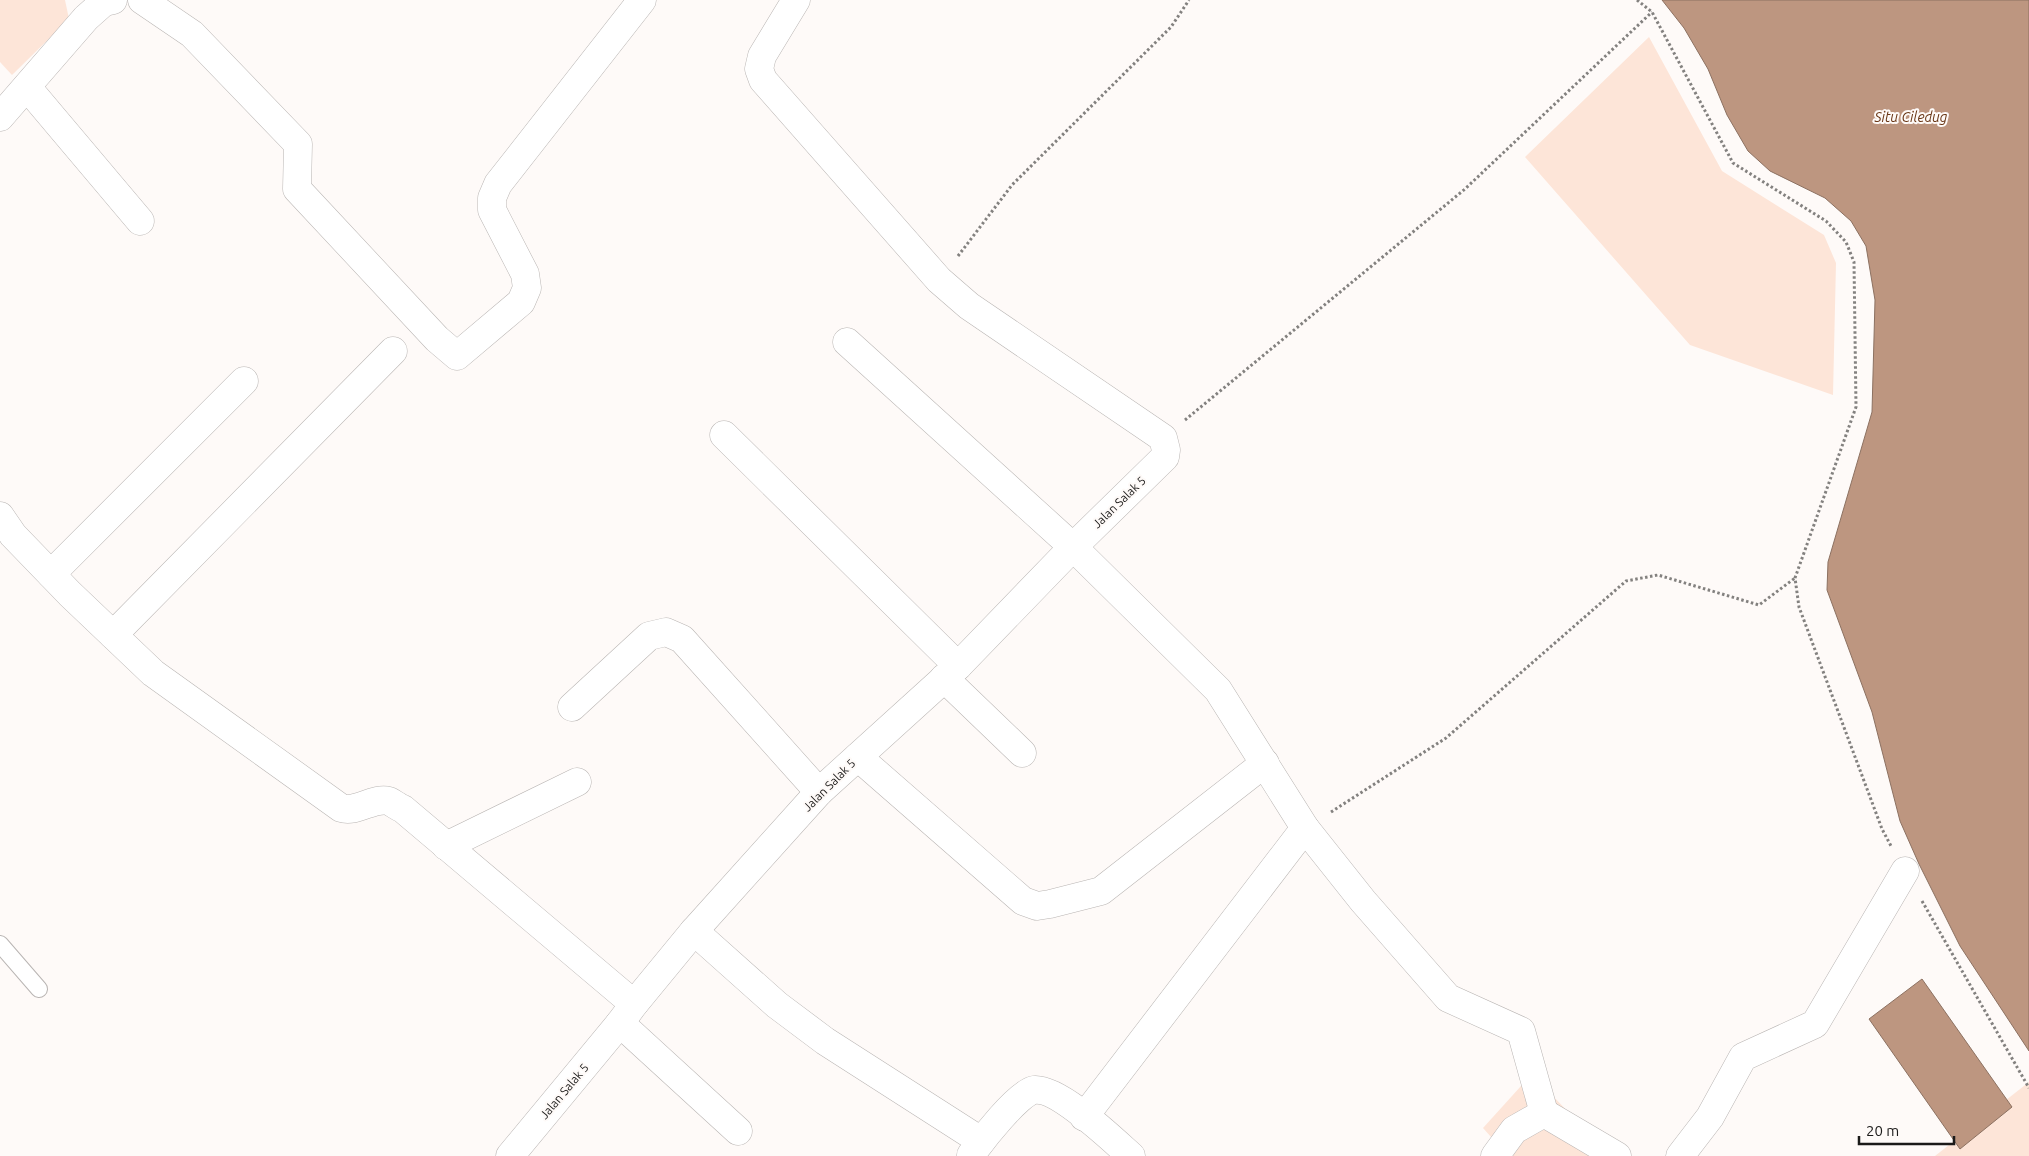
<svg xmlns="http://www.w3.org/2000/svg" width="2029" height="1156" viewBox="0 0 2029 1156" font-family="Ubuntu,sans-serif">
<rect width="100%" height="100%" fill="#fefaf8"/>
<g fill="#fde5d8">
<path d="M0 0H65L69 19 12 75 0 62Z"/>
<path d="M1649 37 1722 171 1824 235 1836 263 1833 395 1690 345 1525 157Z"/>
<path d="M1532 1074 1610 1156H1508L1483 1128Z"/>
<path d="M2029 1082V1156H1935Z"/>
</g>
<g fill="#bd9680" stroke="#8c7161">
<path d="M1662 0H2029V1051L1960 946 1919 864 1900 821 1872 712 1827 590 1828 562 1872 412 1875 300 1866 246 1851 221 1825 198 1770 171 1748 151 1727 115 1708 69 1684 28Z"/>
<path d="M1922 979 2012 1107 1960 1149 1869 1019Z"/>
</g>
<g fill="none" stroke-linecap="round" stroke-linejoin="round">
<g stroke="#b9b5b3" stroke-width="18">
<path id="lane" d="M0 944 39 989"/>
</g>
<g stroke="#b9b5b3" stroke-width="29">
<g id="street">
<path d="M142 0 192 34 298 144 297 189 437 339 457 356 521 302 527 288 525 274 492 210V198L498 184 642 0"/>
<path d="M27 87 140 221"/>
<path d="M0 117 86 18 104 2 113 0"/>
<path d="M847 342 1073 547 1218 690 1305 828 1363 901 1448 998 1521 1031 1544 1113"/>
<path d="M724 435 958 666"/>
<path d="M0 516 13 535 70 594 153 673 341 808C357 813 373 797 389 801 393 803 398 807 403 809L634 1004"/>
<path d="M51 574 244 381"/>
<path d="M113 635 393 351"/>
<path d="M944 678 1022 753"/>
<path d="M572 707 649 636 666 632 682 639 819 792"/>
<path d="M858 757 1023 901 1037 906 1050 904 1101 891 1265 763"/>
<path d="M446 846 577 782"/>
<path d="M694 931 777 1005 825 1041 981 1141"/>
<path d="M620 1023 738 1131"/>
<path d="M1084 1117 1305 828"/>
<path d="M971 1155C981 1141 1019 1092 1034 1090 1058 1087 1113 1140 1131 1156"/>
<path d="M510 1156 620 1023 634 1004 694 931 819 792 958 666 1073 547 1165 457 1166 450 1163 438 969 306 939 280 763 80 759 69 762 56 796 0"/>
<path d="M1495 1156 1514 1130 1544 1113 1617 1156"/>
<path d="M1680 1156 1710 1117 1743 1057 1815 1024 1905 871"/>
</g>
</g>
<g stroke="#83817f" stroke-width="3" stroke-dasharray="2.5 2.5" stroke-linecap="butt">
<path d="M1637 0 1652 12 1733 163 1826 221 1846 242 1854 262 1856 407 1795 578 1799 607 1882 829 1891 846"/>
<path d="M958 256 1012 185 1171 27 1189 0"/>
<path d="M1185 420 1465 189 1652 12"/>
<path d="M1331 812 1446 738 1626 581 1658 575 1759 605 1795 578"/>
<path d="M1922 901 2029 1088"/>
</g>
<use href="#lane" stroke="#fff" stroke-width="16"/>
<use href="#street" stroke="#fff" stroke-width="28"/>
</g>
<g text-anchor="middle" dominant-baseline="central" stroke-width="4" stroke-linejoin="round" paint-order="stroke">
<g font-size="12" fill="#1b1a19" stroke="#fefaf8">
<text transform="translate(1119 502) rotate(-44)">Jalan Salak 5</text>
<text transform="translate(829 785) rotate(-45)">Jalan Salak 5</text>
<text transform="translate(564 1091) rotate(-50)">Jalan Salak 5</text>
</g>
<g font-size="14" font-style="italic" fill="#693615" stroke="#fefaf8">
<text x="1911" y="117">Situ Ciledug</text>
</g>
</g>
<path d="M1859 1136v8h95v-8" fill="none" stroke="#1b1a19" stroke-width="2.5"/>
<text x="1866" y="1136" font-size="15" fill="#1b1a19" stroke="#fefaf8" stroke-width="4" paint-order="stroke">20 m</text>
</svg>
